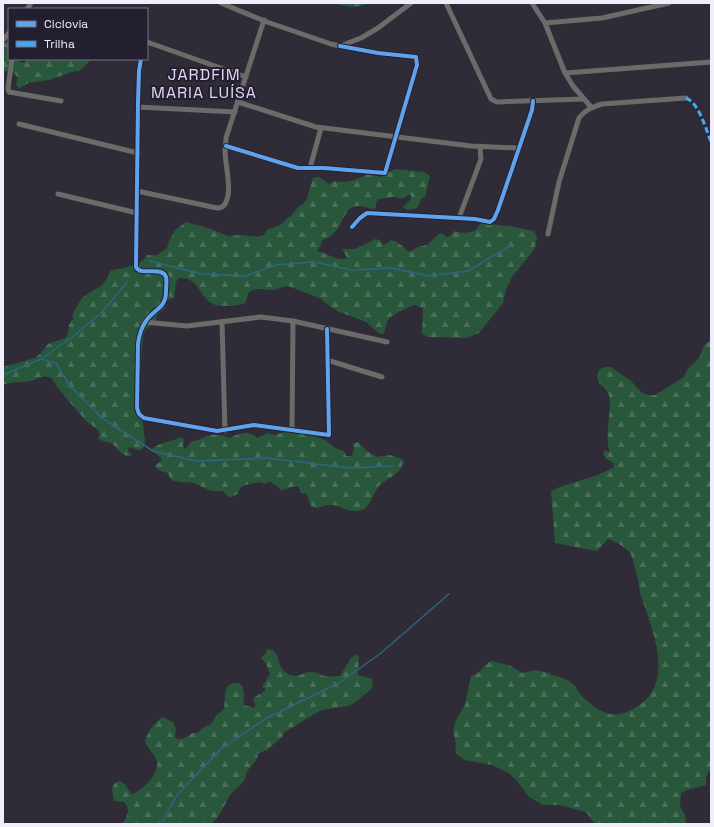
<svg xmlns="http://www.w3.org/2000/svg" width="714" height="827" viewBox="0 0 714 827" font-family="'Space Grotesk',sans-serif">
<defs>
<pattern id="forest-firs" width="22" height="20" patternUnits="userSpaceOnUse"><rect width="22" height="20" fill="#29573b"/><path d="M5 1l3.5 6h-7zM16 11l3.5 6h-7z" fill="#486f58"/></pattern>
</defs>
<rect width="100%" height="100%" fill="#2f2c37"/>
<g fill="url(#forest-firs)">
<path d="M336 3H369C358 8 346 8 336 3Z"/>
<path d="M9 42V59H19L20 62 23 63 25 62 26 59H92L79 71H75L49 80 28 83 19 89 16 84 18 78 14 73 3 71V43Z"/>
<path d="M395 169 424 172 430 176 425 197 421 199 418 207C413 209 408 212 403 207L411 199V196L410 194 402 199 394 197 379 199 376 202V207L374 209C369 209 364 206 359 206 340 205 345 235 322 240L321 245 317 251C327 252 335 262 347 258L342 249H355L375 239 380 240 384 245 391 240C399 241 403 248 410 252L418 247 427 245 439 234 442 233 447 238 455 231C463 234 468 233 476 230L479 225 482 223 514 227 534 231 537 238 536 244 534 250 512 277 506 289 503 303 479 333 467 338 428 337 422 334 423 308 414 305C407 309 390 314 387 322 385 326 386 330 383 334H380L366 322 337 311 323 301 322 299 288 286C282 286 278 290 273 290 266 290 253 286 248 294 247 297 247 300 245 303 238 306 233 306 226 306 222 306 217 306 213 304 198 297 201 278 179 278L176 282 174 298 172 299 161 301 165 305V308L157 315 155 323 146 329 143 337 140 375 139 381 134 386 139 392 141 409 145 440 144 447 142 449 138 450 129 447 128 451 132 455C122 459 118 447 111 443 107 442 102 441 98 439L100 434 97 429 86 421 57 387C55 383 53 379 49 377 43 375 37 379 31 381 21 383 12 381 3 385V367L35 358 39 355 48 344 65 338 68 333 69 325 73 319C73 317 72 315 73 314 74 311 81 299 83 297 95 288 104 289 110 271 120 268 142 266 147 255H157L167 248 169 241 175 230 186 222 211 229 228 236 240 235 258 237 264 235 268 229C276 228 283 224 288 217H290L298 207 303 204 307 198 313 178 319 177 329 184 334 181C347 184 357 179 369 174L381 177Z"/>
<path d="M711 340V768L706 777V785L687 790 681 793 680 806C683 814 687 813 685 824H595L586 812 559 805H543L529 797 517 781 509 773 492 765 464 760 457 754 455 750 456 744 453 731 456 720 465 705 471 676C481 674 483 665 491 661L511 666 522 673 535 670 549 673 551 675C557 676 568 679 573 684 576 687 578 691 580 694 587 702 595 708 604 712 614 717 624 714 633 709 678 686 652 629 640 593 640 587 633 557 630 553 625 547 615 541 608 539L597 551 555 543 551 491C571 481 595 479 614 467V464L606 458 603 454 605 450 610 453C603 436 614 405 608 393 603 383 593 384 599 370L604 367H611L631 381 641 392 648 395H655L684 377 687 370 699 358 704 345Z"/>
<path d="M289 431 310 434 327 441 333 447 344 451 346 456H352L354 448 353 444 358 442 367 451 377 457 390 455 404 460C400 476 390 476 379 486 371 495 372 510 357 511 340 512 338 499 318 508L311 506 307 494 302 493 300 491 299 487C293 484 288 490 281 490L270 481 264 484 260 482 245 485 240 488 238 494 231 497 227 496 223 491H211L194 483 174 481 170 479 168 473 161 471 156 468V465L161 461V458L151 450C159 442 171 442 181 437L184 440 183 446 185 449 192 441C199 441 203 437 210 435 216 434 224 435 230 438 240 433 249 429 257 438L268 433 274 435Z"/>
<path d="M267 649C281 649 276 665 285 672 298 681 302 671 312 672 316 672 321 675 324 676 329 677 335 676 340 676L351 658 356 654 359 657 358 675 372 679 373 686 369 691 354 703 348 706 322 710 316 713 285 732 282 737 267 750 257 754 258 757 255 762 247 771 244 781 230 795 218 817 211 824H122C128 816 131 809 124 802L114 801 112 789 114 784 119 781C127 784 127 789 132 794 142 791 158 775 157 764 157 756 148 749 145 742 147 733 154 723 162 717L173 722 176 729 175 737 177 739C183 739 187 738 192 733H198L201 729 211 724 216 716 224 709C226 701 222 682 236 683 240 683 242 685 243 689 245 694 243 699 244 705L255 708V705L253 698 265 691V688H263L262 687 270 674 266 664 261 658 266 653Z"/>
</g>
<g fill="none" stroke-linecap="round" stroke-linejoin="round">
<g stroke="#2a6682" stroke-width="1.5">
<path d="M150 261 202 274 246 276 276 265 314 262 351 270 392 268 428 276 468 271 511 245"/>
<path d="M41 359 56 363 70 386 102 418 153 451 196 461 268 458 349 468 393 466"/>
<path d="M3 375 41 359 74 336 103 311 127 282"/>
<path d="M161 824 177 795 221 749 265 719 339 683 381 653 449 594"/>
</g>
<g stroke="#6c6b69" stroke-width="5">
<path d="M221 3 267 22 331 44 340 46 361 38 378 28 411 3"/>
<path d="M446 3 491 99 497 102 584 99"/>
<path d="M532 3 545 23 565 73 573 86 591 107"/>
<path d="M27 9 31 3"/>
<path d="M545 23 602 18 669 3"/>
<path d="M3 40 9 33"/>
<path d="M147 42 246 77"/>
<path d="M12 59 8 88 9 92 61 101"/>
<path d="M141 59 139 71 138 103 136 267C141 277 162 265 166 277 167 281 166 288 166 292 166 308 154 309 146 321 141 328 139 336 138 344L137 408 139 414 144 418 217 431 254 425 329 435 327 329"/>
<path d="M565 73 711 62"/>
<path d="M238 102 316 127 471 146 518 148"/>
<path d="M138 107 235 112"/>
<path d="M19 124 138 153"/>
<path d="M226 146 298 168H324L385 173 417 65 416 57 378 53 340 46"/>
<path d="M310 168 321 128"/>
<path d="M137 191 217 208C221 208 223 207 225 204 233 191 225 165 225 151 225 147 226 142 226 138L264 20"/>
<path d="M58 194 137 213"/>
<path d="M459 218 481 159 480 147"/>
<path d="M352 227 360 218 367 213 475 219 490 222 494 219 498 210 532 110 533 101"/>
<path d="M548 234 559 182 579 118C585 110 592 107 602 104L686 98"/>
<path d="M144 322 187 326 261 317 293 321 387 342"/>
<path d="M222 322 225 431"/>
<path d="M327 360 382 377"/>
<path d="M292 430 293 321"/>
</g>
<path stroke="#3fa9f5" stroke-width="3" stroke-dasharray="6 3" stroke-linecap="butt" d="M686 98C699 103 706 129 711 142"/>
<g stroke="#241e31" stroke-width="6">
<g id="cycleway">
<path d="M141 59 139 71 138 103 136 267C141 277 162 265 166 277 167 281 166 288 166 292 166 308 154 309 146 321 141 328 139 336 138 344L137 408 139 414 144 418 217 431 254 425 329 435 327 329"/>
<path d="M226 146 298 168H324L385 173 417 65 416 57 378 53 340 46"/>
<path d="M352 227 360 218 367 213 475 219 490 222 494 219 498 210 532 110 533 101"/>
</g>
</g>
<use href="#cycleway" stroke="#60a3ed" stroke-width="4"/>
</g>
<g text-anchor="middle" dominant-baseline="central" stroke-width="4" stroke-linejoin="round" paint-order="stroke">
<g font-size="16" letter-spacing="1" fill="#e0d8f2" stroke="#241e31">
<text x="204" y="74">JARDFIM<tspan x="204" dy="18">MARIA LUÍSA</tspan></text>
</g>
</g>
<rect width="714" height="827" fill="none" stroke="#f1edfb" stroke-width="8"/>
<rect x="8" y="8" width="140" height="52" fill="#241e31" stroke="#767182"/>
<rect x="16" y="21" width="20" height="6" fill="#60a3ed" stroke="#767182"/>
<text x="44" y="28" font-size="12" fill="#f1edfb">Ciclovia</text>
<rect x="16" y="41" width="20" height="6" fill="#3fa9f5" stroke="#767182"/>
<text x="44" y="48" font-size="12" fill="#f1edfb">Trilha</text>
</svg>
